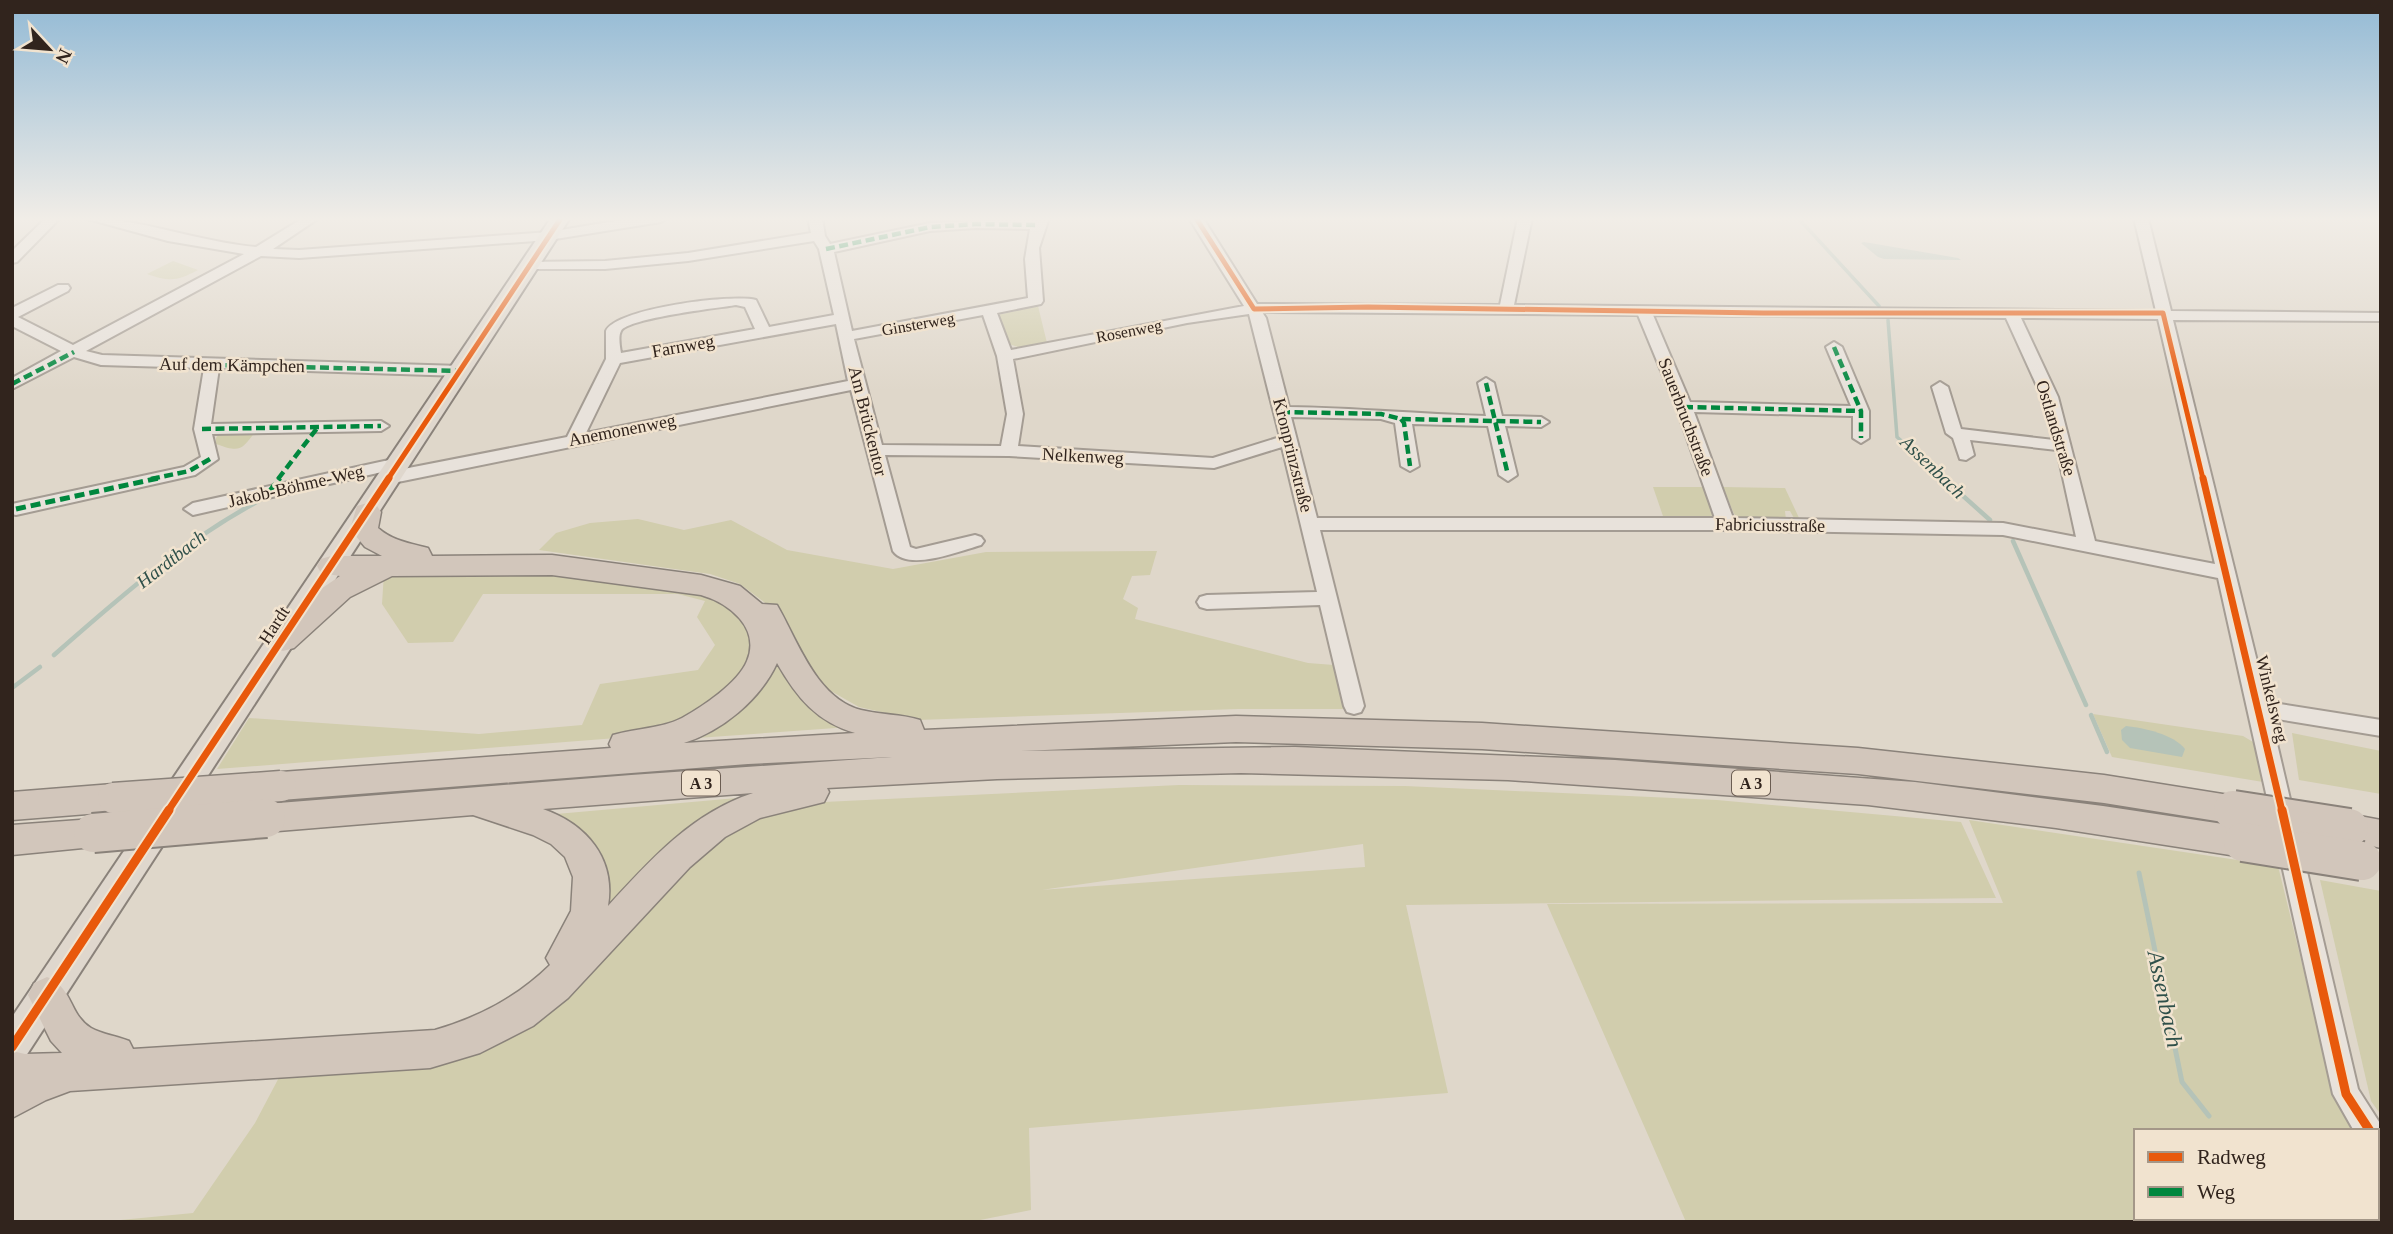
<svg xmlns="http://www.w3.org/2000/svg" width="2393" height="1234" viewBox="0 0 2393 1234" font-family="'Times New Roman',serif">
<rect width="100%" height="100%" fill="#dfd7ca"/>
<g fill="#d1cdad" fill-rule="evenodd">
<path d="M173 261 198 270C177 281 170 282 147 274Z"/>
<path d="M1038 306 1047 343 1021 348 1009 344 998 315Z"/>
<path d="M221 431H256C241 450 241 453 216 444V438Z"/>
<path d="M1653 487H1706L1715 514 1712 519H1664Z"/>
<path d="M1723 487 1785 488 1800 520H1795L1790 511H1785L1786 520 1738 518 1734 514Z"/>
<path d="M638 519 684 530 731 520 787 550 893 569 986 552 1157 551 1150 575 1132 576 1123 599 1138 608 1135 619 1308 663 1334 665 1348 709H1238L917 720 859 707 822 686 768 605 740 584 710 574 539 550 556 533 590 523Z"/>
<path d="M546 571 697 591 725 599 746 618 756 641 753 663 728 694 685 723 642 736 217 769 249 718 479 734 582 725 600 684 698 670 715 645 697 617 705 601 678 594H483L453 642 408 643 382 604 384 573Z"/>
<path d="M776 650 850 727 683 739Z"/>
<path d="M2093 714 2243 736 2253 742 2263 782 2112 757Z"/>
<path d="M2292 733 2381 751V794L2299 780Z"/>
<path d="M1179 785 1405 786 1717 800 1961 822 1996 898 1406 905 1448 1093 1029 1128 1031 1210 970 1222H100L193 1213 255 1123 284 1068 465 1046 715 836 782 804ZM1363 844 1365 867 1040 890H1041Z"/>
<path d="M737 798 725 814 603 915 545 815Z"/>
<path d="M1969 820 2278 866 2334 1094 2359 1131H2136V1218H2377V1160L2381 1165V1222H1686L1547 904 2003 903Z"/>
<path d="M2320 880 2381 891V1115L2371 1101Z"/>
</g>
<g fill="#b5c3b8">
<path d="M1864 242 1958 258 1961 260 1884 259 1878 257 1861 243Z"/>
<path d="M2126 726C2144 728 2173 734 2185 749L2182 757 2130 748 2122 740 2121 730Z"/>
</g>
<g fill="none" stroke-linecap="round" stroke-linejoin="round">
<g stroke="#b5c3b8" stroke-width="3.5">
<path d="M1798 218 1879 306"/>
<path d="M1888 320 1897 437 1945 479"/>
</g>
<g stroke="#b5c3b8" stroke-width="4.5">
<path d="M1943 478 1990 520"/>
<path d="M2013 541 2086 705"/>
<path d="M54 655C121 596 187 538 266 497"/>
<path d="M12 688 40 667"/>
<path d="M2091 715 2107 752"/>
</g>
<g stroke="#b5c3b8" stroke-width="5">
<path d="M2139 873 2182 1082 2209 1116"/>
<path d="M2248 1218 2249 1222"/>
</g>
<g stroke="#a49c93" stroke-width="4">
<g id="minor">
<path d="M46 218H60L17 262 12 263V251Z"/>
<path d="M84 218C141 218 198 242 256 247L303 218H319L273 249 299 250 549 232 633 218H667L661 222 549 240 299 258 261 256 86 351 102 355 461 366 469 371 461 376 219 368 211 424 381 421 389 426 381 431 212 434 218 459 195 475 16 515 12 514V504L184 467 201 457 194 429 204 368 101 365 74 357 12 389V378L61 351 12 326V308L58 285H68L70 288 68 291 18 317 73 345 244 254 168 241Z"/>
<path d="M808 218H822L825 236 830 244 930 223 1049 218 1039 248 1043 301 1041 304 997 313 1011 350 1244 306 1189 218H1203L1257 304 1500 305 1518 218H1532L1514 305 2156 311 2134 218H2148L2171 311 2381 313V321L2173 320 2267 702 2381 720V736L2271 718 2358 1089 2381 1125V1161L2377 1160V1131H2354L2333 1094 2218 578 2003 535 1726 530H1320L1364 706 1361 712 1354 714 1347 712 1344 706 1320 605 1207 609 1200 607 1197 602 1200 597 1207 595 1317 592 1282 447 1214 468 1009 456 885 455 910 547 916 549 975 535 981 537 984 541 981 545C960 551 908 572 893 551L851 390 388 484 379 478 388 472 567 437 606 359V331C617 308 732 294 756 300L769 327 834 315 819 249 814 241 688 261 605 269H530L523 265 525 262 605 261 688 253 811 233ZM976 228 1030 229 1025 259 1028 298 852 331 834 252 930 231ZM736 305 745 307 755 329 621 353C620 347 618 336 621 331 628 318 718 308 736 305ZM1262 312 1638 315 1676 407 1715 518H1317L1291 417 1381 419 1395 423 1401 466 1410 471 1419 466 1412 424 1488 426 1499 475 1508 481 1517 475 1505 426 1541 427 1549 422 1541 417 1502 416 1494 383 1486 378 1478 383 1486 416C1420 414 1355 408 1289 407L1266 318ZM1249 314 1280 437 1213 458 1018 446 1023 414 1013 359 1187 323ZM983 315 997 356 1007 414 1001 446 882 445 854 339ZM1653 315 2006 318 2042 397 2054 440 1961 429 1948 387 1940 382 1932 387 1946 433 1953 438 1960 459 1966 460 1974 455 1970 440 2057 450 2076 537 2003 523 1733 518 1694 412 1853 416V438L1861 443 1869 438V411L1842 347 1834 342 1826 347 1851 406 1690 402ZM2021 318 2158 319 2215 564 2095 541 2058 397ZM836 324 848 381 586 433 620 363Z"/>
<path d="M398 458 404 459 407 463 404 467 193 515 184 509 193 503Z"/>
</g>
</g>
<g stroke="#8a827a" stroke-width="4">
<path id="major" d="M551 218H570L24 1059 12 1063V1017Z"/>
</g>
<g stroke="#8a827a" stroke-width="3">
<g id="highway">
<path d="M367 503 377 506 381 512 378 528C393 541 409 543 428 548L432 556 552 555 701 575 740 586 762 604 777 605C798 641 816 698 861 710 881 715 901 714 920 720L924 730 1236 716 1482 723 1858 748 2104 775 2229 795 2241 799 2246 809 2241 819 2229 823 2104 803 1858 774 1482 749 1236 742 1021 751 1295 747 1615 760 1915 782 2103 806 2243 827 2255 832 2260 842 2255 852 2243 857 2056 828 1868 805 1508 780 1241 773 997 779 827 788 829 792 824 802 760 818 725 837 690 867 568 998 533 1026 480 1053 430 1068 70 1091 46 1100 12 1118V1051L25 1054 62 1053 51 1041 28 995 34 983 47 977C73 987 69 1015 91 1028 101 1034 117 1036 129 1041L133 1049 435 1030C479 1017 516 998 550 965L546 958 571 911 573 877 565 857 551 844 533 835 473 815 266 832 254 828 249 818 254 808 266 804 631 775 892 757 748 764 281 800 269 796 264 786 269 776 281 772 611 748 609 744 613 735C636 728 661 729 682 718 702 707 738 683 747 661 761 628 729 603 701 595L552 575 392 576 350 597 294 648 283 651 272 648 268 640 272 632 318 591 340 576 321 573 317 566 321 559 331 556H382L365 547 350 529 357 506ZM777 663C797 698 817 722 855 733L684 743C722 731 760 700 777 663ZM753 793C692 813 650 860 608 906 616 858 586 824 543 809Z"/>
<path d="M113 784 125 788 130 798 125 808 113 812 12 820V792Z"/>
<path d="M2349 814 2381 820V848L2337 838 2332 828 2337 818Z"/>
<path d="M93 819 105 823 110 833 105 843 93 847 12 855V825Z"/>
</g>
</g>
<use href="#minor" fill="#e8e2db" fill-rule="evenodd"/>
<use href="#major" fill="#dfd7cd" fill-rule="evenodd"/>
<use href="#highway" fill="#d2c6bb" fill-rule="evenodd"/>
<g stroke="#8a827a" stroke-width="33" stroke-linecap="butt">
<g id="highway-bridge-far1">
<path d="M113 798 281 786"/>
<path d="M2229 809 2244 811"/>
</g>
</g>
<g stroke="#8a827a" stroke-width="42" stroke-linecap="butt">
<g id="highway-bridge">
<path d="M2233 810 2349 828"/>
<path d="M93 833 266 818"/>
<path d="M2243 842 2362 861"/>
</g>
</g>
<use href="#highway-bridge-far1" stroke="#d2c6bb" stroke-width="30"/>
<use href="#highway-bridge" stroke="#d2c6bb" stroke-width="38"/>
<g stroke="#00873e" stroke-width="4.5" stroke-dasharray="9 4.5" stroke-linecap="butt">
<path d="M826 249 930 227 976 224 1037 225"/>
<path d="M1834 347 1861 411V438"/>
<path d="M212 365 461 371"/>
<path d="M1486 383 1508 475"/>
<path d="M12 384 74 352"/>
<path d="M1684 407 1861 411"/>
<path d="M1281 412 1381 414 1401 419 1541 422"/>
<path d="M1401 419 1404 423 1410 466"/>
<path d="M202 429 381 426"/>
<path d="M151 479 189 471 210 459"/>
<path d="M278 479 318 427"/>
</g>
<g stroke="#00873e" stroke-width="5" stroke-dasharray="10 5" stroke-linecap="butt">
<path d="M269 492 280 478"/>
<path d="M16 509 159 478"/>
</g>
<g stroke="#f1e3cf" stroke-width="9">
<g id="cycleway-far2">
<path d="M1196 218 1254 309 1368 307 1763 313H2163L2203 479"/>
<path d="M388 479 561 218"/>
</g>
</g>
<g stroke="#f1e3cf" stroke-width="11">
<g id="cycleway-far1">
<path d="M2203 478 2282 811"/>
<path d="M168 811 389 478"/>
</g>
</g>
<g stroke="#f1e3cf" stroke-width="13">
<g id="cycleway">
<path d="M2282 810 2346 1094 2370 1131"/>
<path d="M12 1047 169 810"/>
</g>
</g>
<use href="#cycleway-far2" stroke="#e8590c" stroke-width="5"/>
<use href="#cycleway-far1" stroke="#e8590c" stroke-width="7"/>
<use href="#cycleway" stroke="#e8590c" stroke-width="9"/>
</g>
<linearGradient id="sky" x2="0" y2="1"><stop stop-color="#93bad5"/><stop offset="0.56" stop-color="#f1ede7"/><stop offset="1" stop-color="#f1ede7" stop-opacity="0"/></linearGradient>
<rect width="2393" height="391" fill="url(#sky)"/>
<g text-anchor="middle" dominant-baseline="central" stroke-width="5" stroke-linejoin="round" paint-order="stroke">
<g font-size="16" fill="#31241d" stroke="#f1e3cf">
<text transform="translate(918 324) rotate(-10)">Ginsterweg</text>
<text transform="translate(1129 331) rotate(-11)">Rosenweg</text>
</g>
<g fill="#f1e3cf" stroke="#6b5d52" stroke-width="2">
<rect x="682" y="770.5" width="38" height="25" rx="5"/>
<rect x="1732" y="770.5" width="38" height="25" rx="5"/>
</g>
<g font-size="16" font-weight="bold" fill="#31241d">
<text x="701" y="783">A 3</text>
<text x="1751" y="783">A 3</text>
</g>
<g font-size="18" fill="#31241d" stroke="#f1e3cf">
<text transform="translate(683 346) rotate(-10)">Farnweg</text>
<text transform="translate(232 365) rotate(1)">Auf dem Kämpchen</text>
<text transform="translate(1686 417) rotate(69)">Sauerbruchstraße</text>
<text transform="translate(868 421) rotate(76)">Am Brückentor</text>
<text transform="translate(2056 428) rotate(73)">Ostlandstraße</text>
<text transform="translate(622 430) rotate(-11)">Anemonenweg</text>
<text transform="translate(1293 455) rotate(76)">Kronprinzstraße</text>
<text transform="translate(1083 456) rotate(3)">Nelkenweg</text>
<text transform="translate(296 486) rotate(-13)">Jakob-Böhme-Weg</text>
<text transform="translate(1770 525) rotate(1)">Fabriciusstraße</text>
<text transform="translate(274 625) rotate(-57)">Hardt</text>
<text transform="translate(2272 699) rotate(76)">Winkelsweg</text>
</g>
<g font-size="19" font-style="italic" fill="#2e4f49" stroke="#f1e3cf">
<text transform="translate(1933 467) rotate(44)">Assenbach</text>
<text transform="translate(171 559) rotate(-38)">Hardtbach</text>
</g>
<g font-size="23" font-style="italic" fill="#2e4f49" stroke="#f1e3cf">
<text transform="translate(2165 999) rotate(78)">Assenbach</text>
</g>
</g>
<rect width="2393" height="1234" fill="none" stroke="#31241d" stroke-width="28"/>
<rect x="2134" y="1129" width="245" height="91" fill="#f1e3cf" stroke="#a49788" stroke-width="2"/>
<rect x="2148" y="1152" width="35" height="10" fill="#e8590c" stroke="#a49788" stroke-width="2"/>
<text x="2197" y="1164" font-size="21" fill="#31241d">Radweg</text>
<rect x="2148" y="1187" width="35" height="10" fill="#00873e" stroke="#a49788" stroke-width="2"/>
<text x="2197" y="1199" font-size="21" fill="#31241d">Weg</text>
<g transform="translate(49 49) rotate(116)" stroke="#f1e3cf" stroke-width="5" paint-order="stroke">
<path d="M0-5L12 26L0 18L-12 26Z" fill="#31241d"/>
<text y="-10" font-size="19" font-weight="bold" text-anchor="middle" fill="#31241d">N</text>
</g>
</svg>
